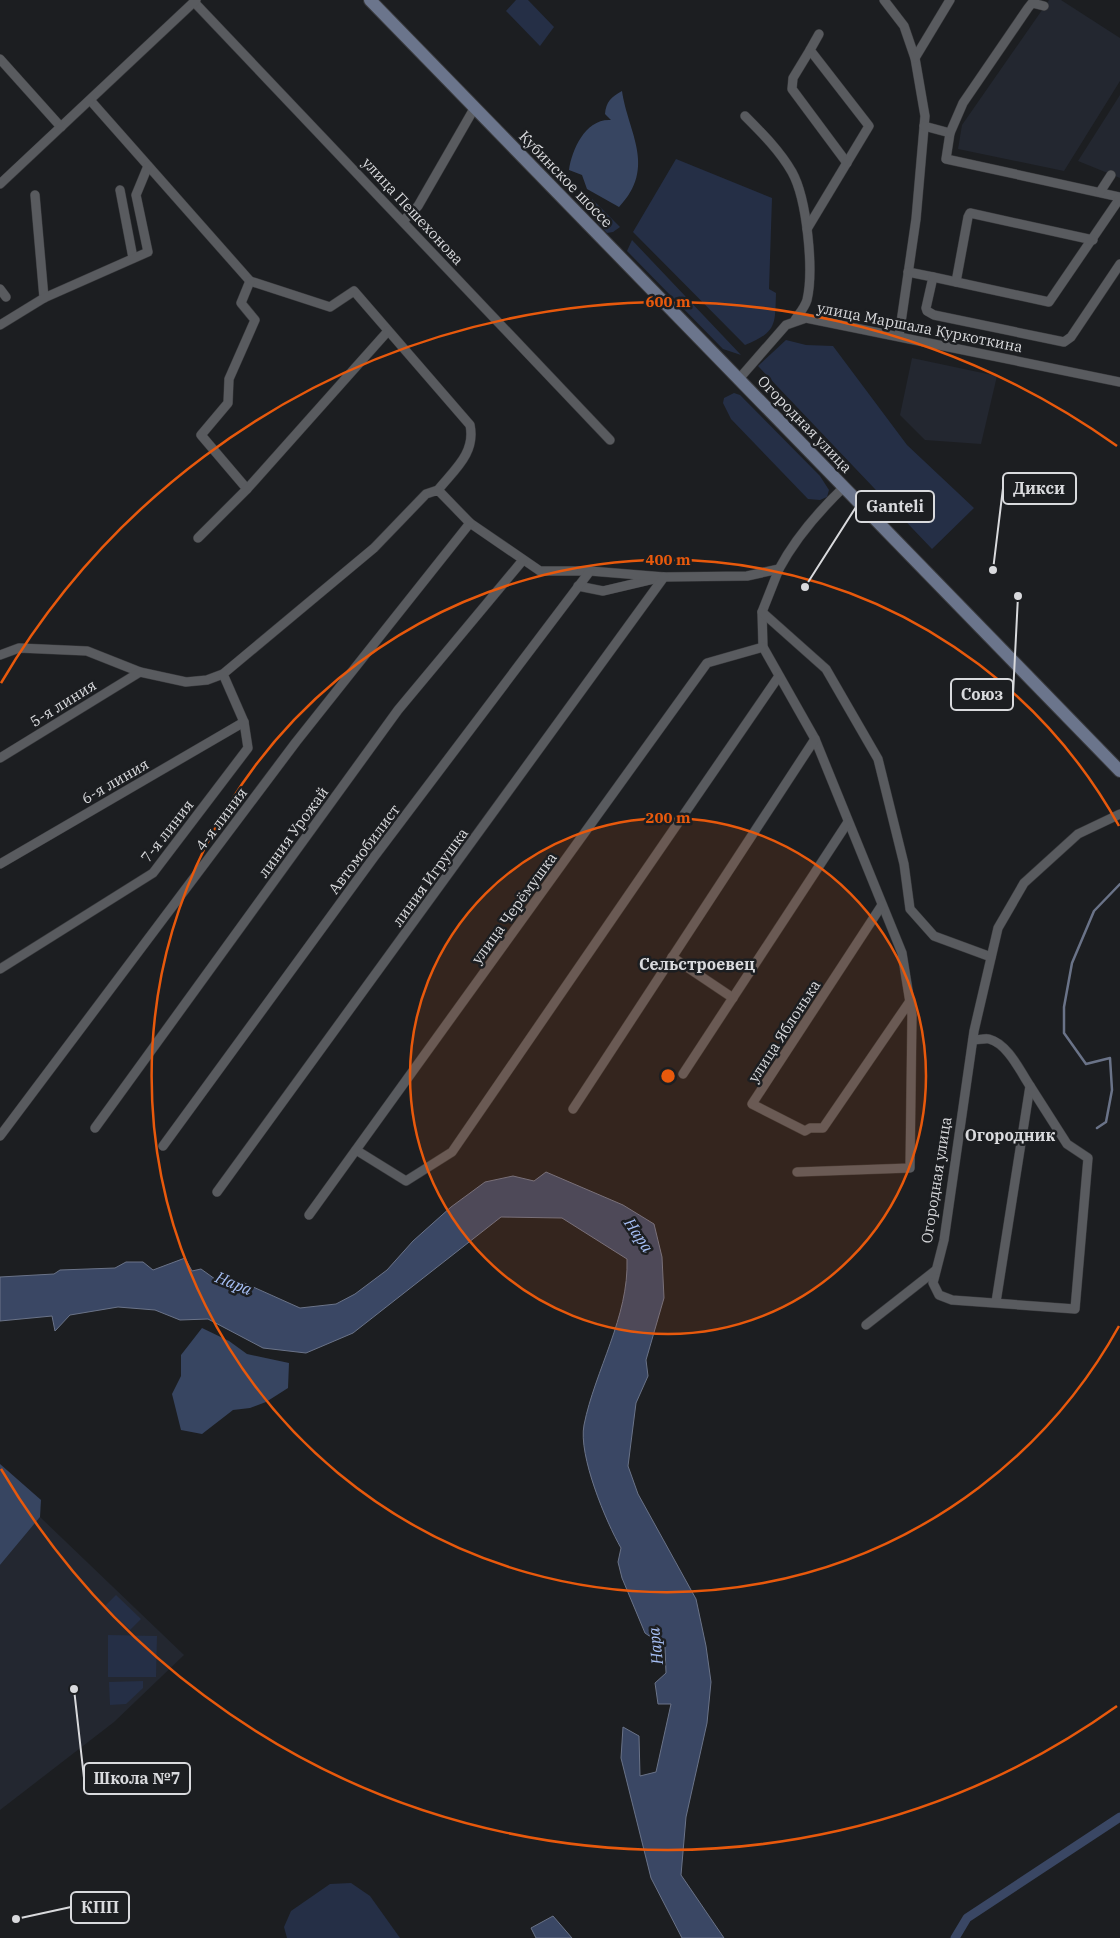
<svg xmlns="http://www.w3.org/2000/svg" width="1120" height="1938" viewBox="0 0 1120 1938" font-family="'IBM Plex Serif',serif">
<rect width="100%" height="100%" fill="#1c1e21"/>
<g fill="#232730">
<path d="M1049 0H1061L1120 38V81L1064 171 958 149 962 125Z"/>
<path d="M1120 95V178L1078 161Z"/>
<path d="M912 358 997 376 981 444 925 440 900 415Z"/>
<path d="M40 1517 184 1655 114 1722 0 1810V1565Z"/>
</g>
<g fill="#252f46">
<path d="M516 0H528L554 27 540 46 506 11Z"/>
<path d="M676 159 772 198 769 289 776 293C775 325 777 332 745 345L633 232Z"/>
<path d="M592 199 620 227 613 232 607 233C598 222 585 214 592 199Z"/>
<path d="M632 240 741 355 723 349 627 251Z"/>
<path d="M786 340 806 345 833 346 907 445 974 508 932 549 758 366Z"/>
<path d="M734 393 740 395 820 476 829 490 827 497 820 500 808 499 731 419 723 403 724 398Z"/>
<path d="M116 1595 141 1619 130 1630 105 1606Z"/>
<path d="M108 1635 157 1636 156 1677H108Z"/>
<path d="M143 1681V1688L126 1704 110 1705 109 1682Z"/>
<path d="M351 1883 370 1896 400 1938H287L284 1927 291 1911 330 1884Z"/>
</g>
<g fill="#374561">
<path d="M622 91C628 133 657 167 619 207L587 189 582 175 569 170C572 149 586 118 611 120L605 114C606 102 611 97 622 91Z"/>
<path d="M202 1328 229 1341 247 1354 289 1363 288 1388 266 1402 250 1408 233 1410 202 1434 181 1430 172 1394 181 1376V1355Z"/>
<path d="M0 1464 41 1500 40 1517 0 1565Z"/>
</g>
<g fill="#3a4764" stroke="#6a7388">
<path d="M546 1172 623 1205 654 1224 662 1257 664 1298 646 1360 648 1376 636 1403 628 1466 638 1494 696 1599 706 1646 711 1682 707 1723 686 1817 681 1875 724 1938H682L651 1878 621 1758 623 1727 639 1736 640 1776 656 1772 671 1704H658L655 1683 666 1673 665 1647 645 1633 622 1578 618 1562 621 1548C606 1522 578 1455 584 1425 595 1370 629 1317 627 1259L562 1218 501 1217 353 1333 306 1353 263 1348 208 1319 180 1320 155 1310 118 1307 70 1315 55 1331 52 1316 0 1321V1277L54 1274 60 1270 115 1268 126 1262H143L153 1270 185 1258 192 1271 201 1269 215 1279 242 1282 300 1308 336 1304 355 1294 387 1270 413 1241 451 1207 485 1182 513 1176 534 1181Z"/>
<path d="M553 1916 572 1938H536L531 1928Z"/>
</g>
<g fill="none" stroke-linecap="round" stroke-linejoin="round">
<path stroke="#6a7388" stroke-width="2.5" d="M1097 1128 1106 1122 1112 1090 1110 1058 1086 1064 1064 1033V1007L1072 963 1094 911 1120 884"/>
<path stroke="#3a4764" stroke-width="9" d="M955 1938 967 1918 1120 1817"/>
<g stroke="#393a3d" stroke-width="10">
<g id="minor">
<path d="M884 0 904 26 915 58 925 116 916 219 899 336"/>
<path d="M194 2 610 440"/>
<path d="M810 50 793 78 792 89 847 163"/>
<path d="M915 58 950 0"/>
<path d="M0 59 61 127"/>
<path d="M90 100 250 281 330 307 354 291 470 425C476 453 454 470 438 490"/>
<path d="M745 116C762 133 780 151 792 172 807 199 814 270 807 300 805 307 799 314 795 320"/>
<path d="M924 126 950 133 946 159 1120 197"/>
<path d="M950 133 963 103 1028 8 1032 3 1044 6"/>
<path d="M0 184 196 0"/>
<path d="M120 190 133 258"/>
<path d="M1100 192 1111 175"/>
<path d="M35 195 44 298"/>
<path d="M403 221 418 206 475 107"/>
<path d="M807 229 869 126 810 50 819 34"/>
<path d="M908 272 933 277 926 308 927 311 934 315 1064 342 1071 337 1120 264"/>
<path d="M933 277 1049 302 1120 198"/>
<path d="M956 282 968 217 970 213 1093 240"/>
<path d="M0 289 6 297"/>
<path d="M0 325 44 298 148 252 136 195 148 166"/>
<path d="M738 380 786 325 806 318 1120 382"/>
<path d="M247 489 201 435 228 403 229 379 255 320 241 303 250 281"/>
<path d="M198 538 247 489 388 331"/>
<path d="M779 569 762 612 763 647 815 739 902 953 912 1015 910 1168 797 1172"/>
<path d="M578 586 603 591 654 579"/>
<path d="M762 612 826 669 878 759 904 864 910 909 934 936 991 957"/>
<path d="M0 655 19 648 87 651 140 672 186 682 207 680 223 674 374 548 426 494 438 490 470 523 540 571H590L664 577 747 576 779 569C796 537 818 512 844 487"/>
<path d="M0 758 140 672"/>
<path d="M0 864 244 722"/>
<path d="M882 905 752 1104 805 1131 810 1128H823L910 1001"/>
<path d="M672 957 733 998"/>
<path d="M0 969 153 873 248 748 244 722 223 674"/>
<path d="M973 1040C978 1040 985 1038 989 1039 1008 1044 1020 1071 1030 1086L996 1302"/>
<path d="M683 1074 848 822"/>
<path d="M1030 1086 1067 1144 1088 1158 1075 1309 952 1300 939 1295 933 1283 944 1240 974 1031 998 928 1024 883 1078 834 1120 814"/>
<path d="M573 1109 815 739"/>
<path d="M95 1128 398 710 523 560"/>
<path d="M0 1136 296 742 470 523"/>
<path d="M163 1146 374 857 590 571"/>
<path d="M356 1150 406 1181 452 1152 779 676"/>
<path d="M217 1192 664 577"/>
<path d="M309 1215 707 663 763 647"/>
<path d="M866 1325 936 1270"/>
</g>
</g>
<g stroke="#393a3d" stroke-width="14">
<path id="secondary" d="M370 0 1120 771"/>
</g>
<use href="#minor" stroke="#595b5f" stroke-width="9"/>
<use href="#secondary" stroke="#6b758c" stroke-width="12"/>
</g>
<circle cx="668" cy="1076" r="258" fill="#e8590c" fill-opacity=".12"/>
<g fill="none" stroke="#e8590c" stroke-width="2.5">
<circle cx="668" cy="1076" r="258"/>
<path d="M1119 1326A516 516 0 1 1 1119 826"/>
<path d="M1117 1706A774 774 0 0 1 1 1469M1 683A774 774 0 0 1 1117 446"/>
</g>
<g text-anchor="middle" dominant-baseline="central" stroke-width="5" stroke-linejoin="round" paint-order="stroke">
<g font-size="15" fill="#d9dadd" stroke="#1c1e21">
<text transform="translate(566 179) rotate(46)">Кубинское шоссе</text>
<text transform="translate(413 211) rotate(47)">улица Пешехонова</text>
<text transform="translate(920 327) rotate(11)">улица Маршала Куркоткина</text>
<text transform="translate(805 424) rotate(46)">Огородная улица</text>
<text transform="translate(63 703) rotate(-32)">5-я линия</text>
<text transform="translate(115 781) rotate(-30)">6-я линия</text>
<text transform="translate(221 819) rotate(-53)">4-я линия</text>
<text transform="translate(167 831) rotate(-52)">7-я линия</text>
<text transform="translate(293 832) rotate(-54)">линия Урожай</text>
<text transform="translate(364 849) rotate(-53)">Автомобилист</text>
<text transform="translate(430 877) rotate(-54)">линия Игрушка</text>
<text transform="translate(514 908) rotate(-54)">улица Черёмушка</text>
<text transform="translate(784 1031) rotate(-57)">улица Яблонька</text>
<text transform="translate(936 1180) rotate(-81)">Огородная улица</text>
</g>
<g font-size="16" font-weight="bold" fill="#d9dadd" stroke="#1c1e21">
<text x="697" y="964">Сельстроевец</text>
<text x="1010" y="1135">Огородник</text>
</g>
<g font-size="16" font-style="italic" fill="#a7c0f6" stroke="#1c1e21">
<text transform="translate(639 1235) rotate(56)">Нара</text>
<text transform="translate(234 1283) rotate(22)">Нара</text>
<text transform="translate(655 1646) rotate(-96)">Нара</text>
</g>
</g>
<circle cx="668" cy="1076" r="8" fill="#e8590c" stroke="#1c1e21" stroke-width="2.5"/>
<g font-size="15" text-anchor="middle" font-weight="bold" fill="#e8590c" stroke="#1c1e21" stroke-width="5" stroke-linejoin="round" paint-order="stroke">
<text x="668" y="307">600 m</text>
<text x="668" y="565">400 m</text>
<text x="668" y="823">200 m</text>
</g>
<path fill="none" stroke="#d9dadd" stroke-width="2" d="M993 570L1003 488M805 587L856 507M1018 596L1013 695M74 1689L84 1778M16 1919L71 1907"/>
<g fill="#d9dadd" stroke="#1c1e21" stroke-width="2">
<circle cx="993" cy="570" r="5"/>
<circle cx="805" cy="587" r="5"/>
<circle cx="1018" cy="596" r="5"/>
<circle cx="74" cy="1689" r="5"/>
<circle cx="16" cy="1919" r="5"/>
</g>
<g fill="#1c1e21" stroke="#d9dadd" stroke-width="2">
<rect x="1003" y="473" width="73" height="31" rx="5"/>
<rect x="856" y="491" width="78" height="31" rx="5"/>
<rect x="951" y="679" width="62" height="31" rx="5"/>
<rect x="84" y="1763" width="106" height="31" rx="5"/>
<rect x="71" y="1892" width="58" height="31" rx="5"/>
</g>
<g font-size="16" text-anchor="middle" font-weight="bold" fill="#d9dadd">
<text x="1039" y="494">Дикси</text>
<text x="895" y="512">Ganteli</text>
<text x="982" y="700">Союз</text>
<text x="137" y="1784">Школа №7</text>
<text x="100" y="1913">КПП</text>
</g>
</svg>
